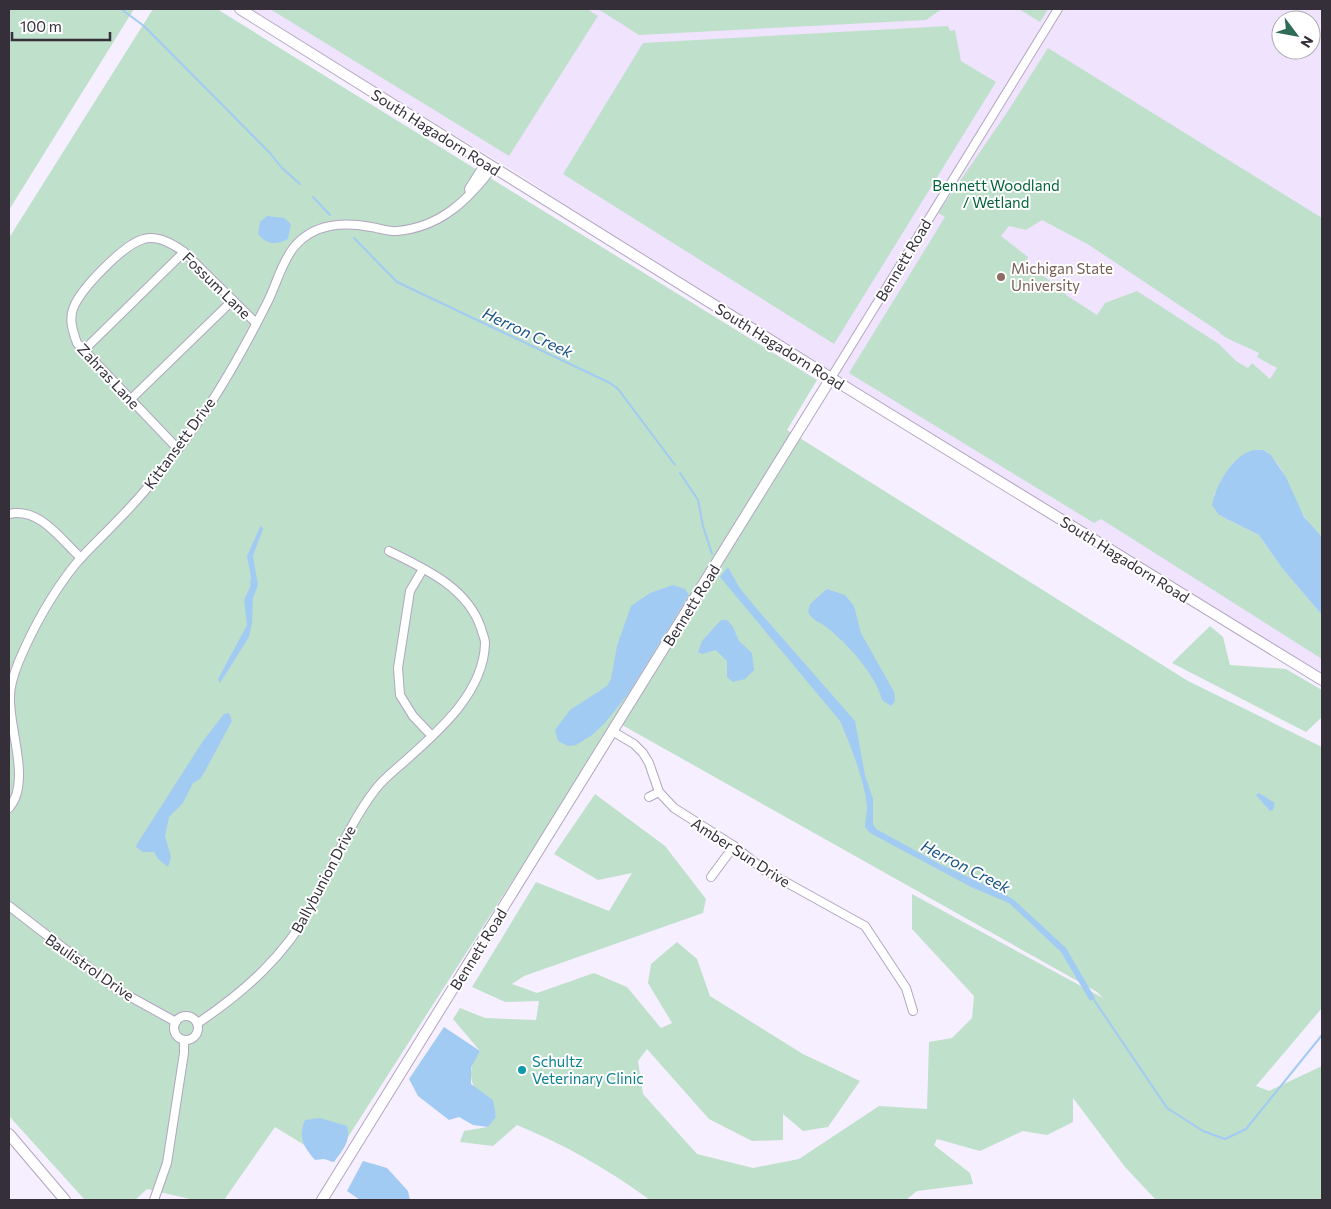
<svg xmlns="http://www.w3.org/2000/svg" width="1331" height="1209" viewBox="0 0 1331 1209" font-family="Commissioner,sans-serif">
<rect width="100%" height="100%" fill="#f6efff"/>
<path fill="#f0e3fe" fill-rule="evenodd" d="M248 9H1322V676L574 212 530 181ZM1281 20H1311V50H1281Z"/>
<g fill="#bfe0cb" fill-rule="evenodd">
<path d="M9 9H134L9 210Z"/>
<path d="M153 9H217L817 380 787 430 1188 681 1322 747V1008L1256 1086 1269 1091 1322 1066V1200H1156L1125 1167 1073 1098V1122L1047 1135 1023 1131 980 1151 937 1139 934 1145 970 1173 973 1184 917 1191 906 1200H650C608 1169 565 1145 517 1125L493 1146 460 1142 464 1131 488 1127 496 1116C479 1094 459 1080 480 1051L453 1019 460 1008 485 1018 536 1020 539 1001 505 1002 472 987 536 882 609 911 632 873 598 880 554 854 595 794 665 846 706 899 703 913 524 976 512 984 537 993 594 973 627 987 661 1028 672 1023 648 983 651 964 677 942 697 959 710 996 803 1054 860 1081 828 1127 803 1131 783 1114V1140L752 1141 709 1119 647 1049 638 1061 643 1094 697 1154 753 1168 799 1159 879 1106 927 1109 929 1042 952 1038 972 1018 974 996 912 929V894L1103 998 1097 992 615 721 332 1162 275 1127 224 1200H194L147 1189 135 1200H85L9 1116V238Z"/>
<path d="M270 9H587L598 16 509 156Z"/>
<path d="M598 9H942L926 20 639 35Z"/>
<path d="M1019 9H1048L1040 22Z"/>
<path d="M948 26 950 31 955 30 961 61 996 82 834 344 563 174 643 43Z"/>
<path d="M1048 48 1322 218V537C1316 531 1309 524 1304 516 1290 494 1286 464 1263 450L1233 463 1214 495 1219 515 1259 535 1282 568 1322 615V659L1101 519 1094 523 849 373 945 217 938 213 1008 111ZM1042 220 1089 245 1218 331C1225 340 1247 346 1259 353L1257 357 1277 368 1270 379 1252 363 1248 368 1236 361 1219 344 1137 291 1105 303 1097 315 1066 295 1061 287 1025 265 1028 257 1001 236 1009 226 1026 230Z"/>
<path d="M1210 626 1223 637 1230 665 1286 669 1322 690V717L1306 732 1172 663Z"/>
</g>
<g fill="#a2cbf4">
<path d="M267 216 284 218 291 224 288 239C276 245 267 245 258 234L260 222Z"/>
<path d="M1253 450H1263L1271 455 1286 477 1304 517 1322 537V615L1282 568 1259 535 1219 515 1212 505C1216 485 1232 456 1253 450Z"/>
<path d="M261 525 263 529 253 556 258 585 253 598 252 623 249 637 220 683 218 679 247 625 244 600 250 587 251 577 247 556Z"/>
<path d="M728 567 739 587 756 608 855 721 865 775 873 799V824L876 829 940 864 1005 894 1014 900 1066 948 1095 998 1090 1001 1061 952 1009 903 973 888 870 833 865 827C865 820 867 814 867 807 865 782 850 744 840 721L720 577Z"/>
<path d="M673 585 685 589 689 595 628 694 604 724 592 735 576 745 568 746 558 741 555 730 570 710 607 686 611 679 617 646 631 606 650 593Z"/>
<path d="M827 589 845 595 854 606 861 633 894 692 895 701 891 706 882 700C876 675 849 646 829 629 822 623 812 621 808 612L810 604Z"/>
<path d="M721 620H727L733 627 739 641 752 653 754 670 745 679 733 682 727 677V661L716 650 702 654 698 652 702 641Z"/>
<path d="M229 713 232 721 205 771 200 779 193 783 183 803 169 817 165 836 171 857 168 867 158 859 154 852H143L136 847 137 844 203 741 224 714Z"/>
<path d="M1259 793 1275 803 1273 810 1270 811 1256 795Z"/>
<path d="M444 1027 480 1051 471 1068V1084L493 1100 496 1117 488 1127 473 1125 459 1117 449 1120 418 1096 409 1079Z"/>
<path d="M320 1118 347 1126C351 1141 343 1150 334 1162L324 1159 315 1160C303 1146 298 1137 305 1120Z"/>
<path d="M363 1161 387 1168 408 1191 410 1200H360L347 1191Z"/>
</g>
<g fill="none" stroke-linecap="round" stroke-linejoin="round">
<g stroke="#a2cbf4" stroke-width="2">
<path d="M121 9 144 26 270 153 282 168 300 184"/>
<path d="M313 197 330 215"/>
<path d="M354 238 397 282 610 383 618 389 675 465"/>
<path d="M680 473 698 500 703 526 712 554"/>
<path d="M1092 997 1167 1108 1203 1131 1225 1139 1246 1129 1322 1035"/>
</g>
<g stroke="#b2a6c0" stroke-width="10">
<g id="street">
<path d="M470 193 469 189 486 162"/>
<path d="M83 351 184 252"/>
<path d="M831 378 1058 9"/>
<path d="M131 399 233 300"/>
<path d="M178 449 77 343C73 332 69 320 73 309 80 289 124 244 144 239 158 235 173 244 184 252L256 323"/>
<path d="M9 514C40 507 61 540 81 558"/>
<path d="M423 569 410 591 398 668 400 695 413 716 432 736"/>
<path d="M612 731 634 744 643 753 649 763 659 792 674 808 734 846 764 870 865 926 906 988 913 1011"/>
<path d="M649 797 659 792"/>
<path d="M9 808C32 782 8 727 10 696 10 685 15 671 19 661 33 628 52 594 74 566 87 550 103 536 117 521 145 493 170 461 193 429 222 389 247 343 269 299 277 282 282 262 294 247 314 223 343 222 371 227 379 228 389 232 397 231 441 227 468 200 493 167"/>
<path d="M711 877 734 846"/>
<path d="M9 906 118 990 176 1022"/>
<circle cx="186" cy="1028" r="12"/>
<path d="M198 1023C244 992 285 956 312 906 333 867 348 825 375 790 383 779 395 770 405 761 439 731 484 692 485 643 485 638 482 633 481 628 467 587 425 569 389 551"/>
<path d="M154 1200 167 1163 184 1053V1041"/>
</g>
</g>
<g stroke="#b2a6c0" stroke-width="12">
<g id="secondary">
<path d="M240 9 831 378 1322 680"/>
<path d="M9 1134 65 1200"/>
<path d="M322 1200 831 378"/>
</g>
</g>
<use href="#street" stroke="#fff" stroke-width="8"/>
<use href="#secondary" stroke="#fff" stroke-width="10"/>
</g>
<circle fill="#8d6e63" stroke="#fff" stroke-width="2" cx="1001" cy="277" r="5"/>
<circle fill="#0f9aa8" stroke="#fff" stroke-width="2" cx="522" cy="1070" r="5"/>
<g text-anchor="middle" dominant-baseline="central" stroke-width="4" stroke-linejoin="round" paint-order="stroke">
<g font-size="15" fill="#342f39" stroke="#fff">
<text transform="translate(436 132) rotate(32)">South Hagadorn Road</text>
<text transform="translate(903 260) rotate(-59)">Bennett Road</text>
<text transform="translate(217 285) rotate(44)">Fossum Lane</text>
<text transform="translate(780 346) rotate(32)">South Hagadorn Road</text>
<text transform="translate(109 376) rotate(47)">Zahras Lane</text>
<text transform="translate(179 443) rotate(-54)">Kittansett Drive</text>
<text transform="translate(1125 559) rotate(32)">South Hagadorn Road</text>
<text transform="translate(691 605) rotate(-58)">Bennett Road</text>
<text transform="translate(741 852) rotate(33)">Amber Sun Drive</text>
<text transform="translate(323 879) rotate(-62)">Ballybunion Drive</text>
<text transform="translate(478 949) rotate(-58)">Bennett Road</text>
<text transform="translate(90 967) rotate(35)">Baulistrol Drive</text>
</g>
<g font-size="15" fill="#05633b" stroke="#fff">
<text x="996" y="185">Bennett Woodland<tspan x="996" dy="17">/ Wetland</tspan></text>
</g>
<g font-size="15" fill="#785e54" stroke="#fff" text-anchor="start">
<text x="1011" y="268">Michigan State<tspan x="1011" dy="17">University</tspan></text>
</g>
<g font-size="15" fill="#0d838f" stroke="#fff" text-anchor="start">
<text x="532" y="1061">Schultz<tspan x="532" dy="17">Veterinary Clinic</tspan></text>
</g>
<g font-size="16" font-style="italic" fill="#195487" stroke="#fff">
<text transform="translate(528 332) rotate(25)">Herron Creek</text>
<text transform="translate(966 866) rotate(27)">Herron Creek</text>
</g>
</g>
<rect width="1331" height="1209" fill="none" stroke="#342f39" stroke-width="20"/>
<g transform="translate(1296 35) rotate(122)"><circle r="24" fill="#ffffff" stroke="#aeacb0"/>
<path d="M0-4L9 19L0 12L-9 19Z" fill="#2f6c57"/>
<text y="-8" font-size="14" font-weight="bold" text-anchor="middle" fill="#342f39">N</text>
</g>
<path d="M12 32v8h98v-8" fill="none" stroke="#342f39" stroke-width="2.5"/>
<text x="20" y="32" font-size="15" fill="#342f39" stroke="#ffffff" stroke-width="4" paint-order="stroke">100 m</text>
</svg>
